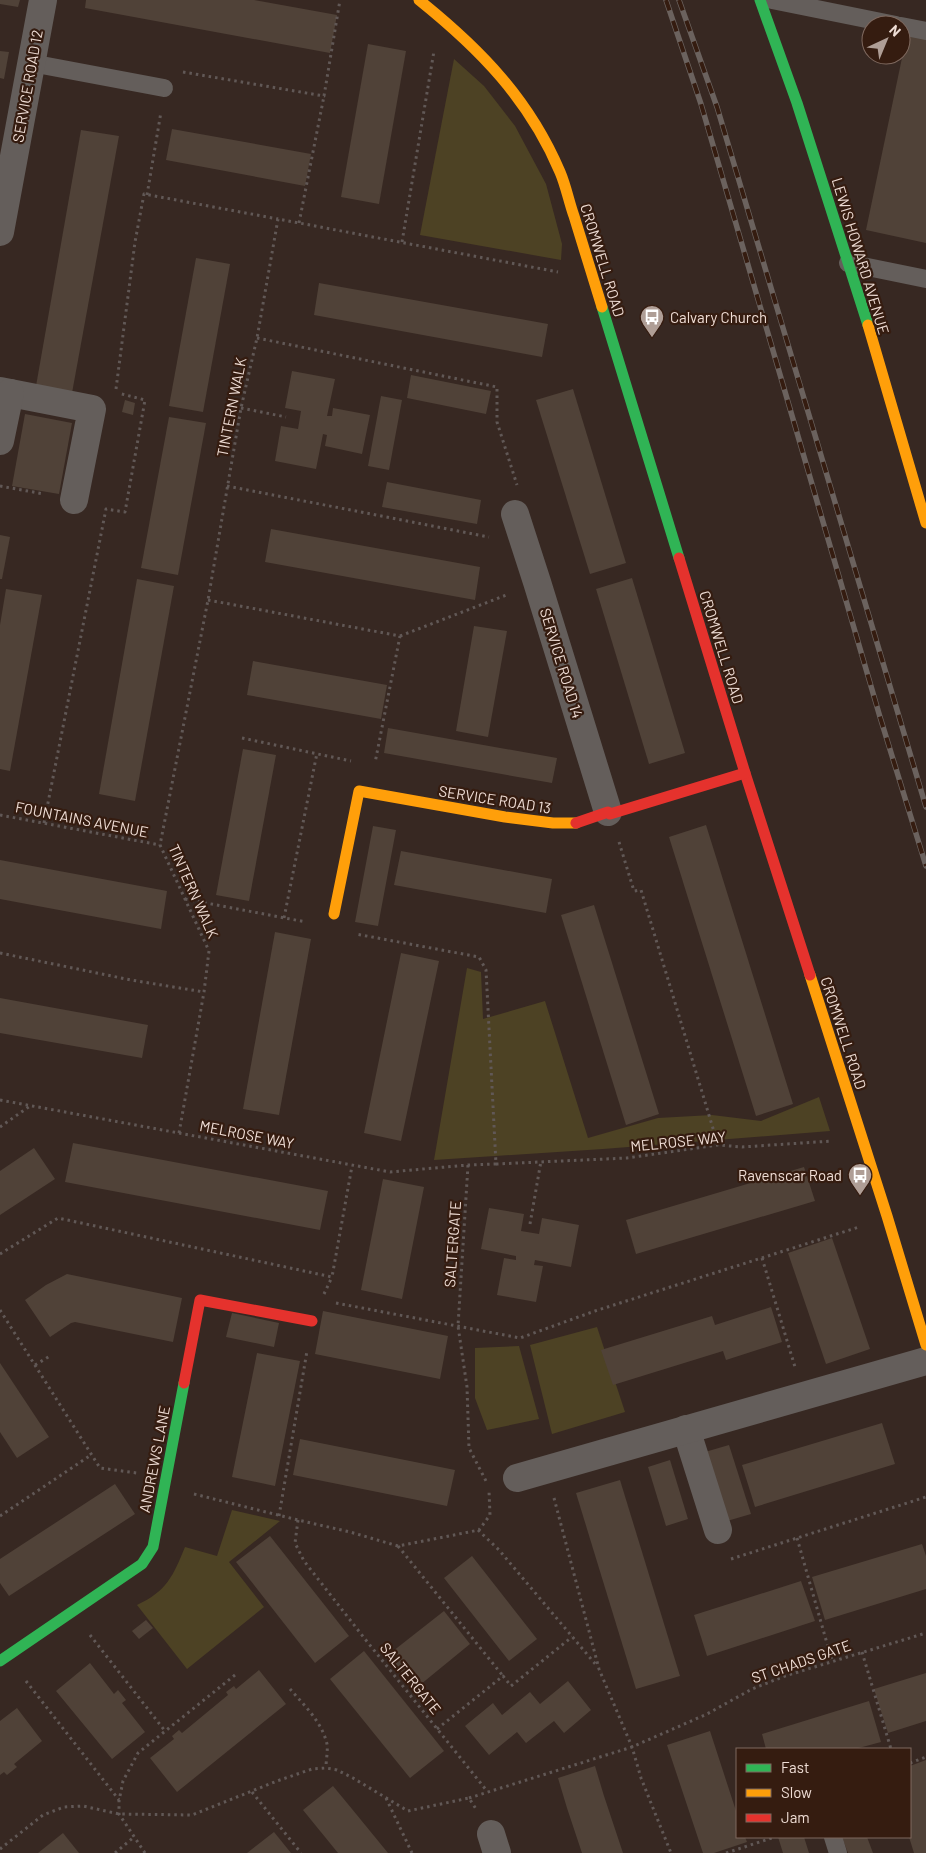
<svg xmlns="http://www.w3.org/2000/svg" width="926" height="1853" viewBox="0 0 926 1853" font-family="Barlow,sans-serif">
<rect width="100%" height="100%" fill="#372822"/>
<g fill="#4d4224">
<path d="M454 59 484 86 515 126 546 184 562 244 561 260 420 235Z"/>
<path d="M467 968 481 972 483 1019 545 1001 588 1138 658 1118 712 1115 761 1121 819 1097 830 1131 603 1149 434 1160Z"/>
<path d="M597 1327 625 1412 552 1434 530 1345Z"/>
<path d="M519 1346 539 1419 487 1430 475 1398V1348Z"/>
<path d="M232 1510 280 1521 229 1562 264 1607 187 1669 137 1605C167 1591 173 1576 185 1547L217 1556Z"/>
</g>
<g fill="#504238">
<path d="M0 0H20L18 7 0 4Z"/>
<path d="M86 0H254L337 15 330 53 85 8Z"/>
<path d="M907 34 926 38V243L866 230Z"/>
<path d="M368 44 406 51 379 204 341 197Z"/>
<path d="M0 51 9 52 4 79 0 78Z"/>
<path d="M172 129 311 154 305 186 166 160Z"/>
<path d="M81 130 119 136 72 393 36 386Z"/>
<path d="M196 258 230 264 203 412 169 406Z"/>
<path d="M319 283 548 324 542 357 314 315Z"/>
<path d="M292 371 335 379 327 416H332L333 408 370 415 362 454 325 446 327 435 323 434 316 469 275 461 281 426 298 429 301 411 285 408Z"/>
<path d="M411 375 491 391 486 414 407 398Z"/>
<path d="M573 389 626 563 590 574 536 400Z"/>
<path d="M381 396 402 400 389 470 368 466Z"/>
<path d="M125 400 135 403 133 415 122 412Z"/>
<path d="M25 414 72 423 59 494 12 486Z"/>
<path d="M169 417 206 423 178 575 141 568Z"/>
<path d="M387 482 481 500 477 524 382 507Z"/>
<path d="M271 529 480 567 475 600 265 562Z"/>
<path d="M0 535 10 537 2 579H0Z"/>
<path d="M632 578 685 753 649 764 596 589Z"/>
<path d="M137 579 174 586 135 801 99 794Z"/>
<path d="M6 589 42 595 10 771 0 769V625Z"/>
<path d="M474 626 507 631 488 737 456 731Z"/>
<path d="M253 661 387 685 381 719 247 695Z"/>
<path d="M388 728 557 758 552 783 384 753Z"/>
<path d="M243 749 276 755 249 901 216 895Z"/>
<path d="M706 825 793 1104 756 1116 669 837Z"/>
<path d="M373 826 396 830 378 926 355 922Z"/>
<path d="M401 851 552 879 546 913 394 885Z"/>
<path d="M0 860 167 891 161 929 0 899Z"/>
<path d="M594 905 659 1114 626 1125 561 915Z"/>
<path d="M275 932 311 939 279 1115 243 1109Z"/>
<path d="M401 953 439 961 401 1141 364 1133Z"/>
<path d="M0 998 148 1025 142 1058 0 1033Z"/>
<path d="M73 1143 328 1191 320 1230 65 1182Z"/>
<path d="M34 1148 55 1179 0 1215V1171Z"/>
<path d="M804 1167 815 1201 636 1254 626 1220Z"/>
<path d="M383 1179 424 1187 402 1299 361 1290Z"/>
<path d="M489 1208 524 1214 521 1231 539 1234 542 1218 579 1225 571 1267 535 1260 534 1265 543 1266 536 1302 497 1295 504 1258 516 1260V1256L481 1249Z"/>
<path d="M832 1238 870 1349 826 1364 788 1253Z"/>
<path d="M67 1274 182 1298 173 1342 75 1322 71 1323 50 1337 25 1300 46 1285Z"/>
<path d="M771 1307 782 1342 726 1360 723 1351 613 1385 601 1350 712 1316 715 1325Z"/>
<path d="M323 1311 448 1336 440 1379 315 1354Z"/>
<path d="M232 1313 279 1323 274 1347 226 1337Z"/>
<path d="M257 1353 300 1361 275 1486 232 1477Z"/>
<path d="M0 1363 49 1437 17 1458 0 1432Z"/>
<path d="M882 1423 895 1464 755 1507 742 1465Z"/>
<path d="M300 1439 455 1470 447 1506 293 1475Z"/>
<path d="M729 1445 751 1514 727 1521 705 1452Z"/>
<path d="M670 1460 688 1519 666 1526 648 1467Z"/>
<path d="M620 1480 680 1676 636 1689 576 1493Z"/>
<path d="M115 1484 135 1514 9 1596 0 1583V1559Z"/>
<path d="M270 1536 349 1636 315 1663 236 1562Z"/>
<path d="M922 1544 926 1556V1589L825 1620 812 1577Z"/>
<path d="M472 1556 537 1639 509 1661 444 1578Z"/>
<path d="M801 1581 815 1621 707 1656 694 1615Z"/>
<path d="M444 1611 470 1644 415 1689 388 1655Z"/>
<path d="M146 1620 153 1628 139 1639 132 1631Z"/>
<path d="M364 1651 444 1751 410 1778 330 1679Z"/>
<path d="M90 1663 114 1694 118 1690 126 1700 122 1703 145 1732 112 1759 56 1691Z"/>
<path d="M259 1670 286 1704 177 1792 150 1758 174 1739 172 1736 179 1730 182 1733 228 1695 226 1692 234 1686 236 1689Z"/>
<path d="M926 1673V1721L888 1733 874 1689Z"/>
<path d="M568 1681 591 1710 564 1733 554 1721 526 1743 517 1732 489 1755 465 1726 493 1703 502 1715 530 1692 540 1704Z"/>
<path d="M869 1701 881 1742 855 1749H766L762 1734Z"/>
<path d="M17 1708 42 1741 14 1764 17 1767 7 1775 4 1772 0 1775V1721Z"/>
<path d="M710 1731 737 1814V1837H745L747 1842 714 1853H703L667 1745Z"/>
<path d="M926 1760V1853H914L909 1837 910 1766Z"/>
<path d="M595 1766 604 1796 623 1853H582L567 1808 558 1778Z"/>
<path d="M333 1786 352 1809 388 1853H338L303 1810Z"/>
<path d="M274 1832 291 1853H247Z"/>
<path d="M63 1833 79 1853H38Z"/>
<path d="M778 1837H804L809 1853H783Z"/>
<path d="M842 1837H867L873 1853H848Z"/>
</g>
<g fill="none" stroke-linecap="round" stroke-linejoin="round">
<g stroke="#615856" stroke-width="3" stroke-dasharray="2.5 4" stroke-linecap="butt">
<path d="M183 72 324 96 340 0"/>
<path d="M147 195 161 112"/>
<path d="M299 223 324 96"/>
<path d="M402 242 434 51"/>
<path d="M257 338 497 387V422L517 485"/>
<path d="M116 389 135 242 144 194 278 219"/>
<path d="M241 408 286 417"/>
<path d="M0 486 44 494"/>
<path d="M227 486 489 537"/>
<path d="M208 600 400 636 375 763"/>
<path d="M400 636 509 594"/>
<path d="M242 738 351 761"/>
<path d="M0 815 160 845"/>
<path d="M44 823 106 509 125 512 145 400 118 393"/>
<path d="M619 842 634 891 641 890 718 1145"/>
<path d="M185 899 306 922"/>
<path d="M284 918 317 753"/>
<path d="M0 953 131 980 204 992"/>
<path d="M0 1100 390 1172 468 1165 496 1164 486 970 479 957 356 934"/>
<path d="M0 1127 30 1106"/>
<path d="M179 1133 204 992 209 951 160 845 208 600 241 408 257 338 278 219 558 272"/>
<path d="M496 1164 627 1158 718 1145 742 1147 832 1141"/>
<path d="M468 1165 458 1326 467 1387 469 1448 486 1481"/>
<path d="M530 1224 541 1161"/>
<path d="M0 1254 58 1218 332 1277 352 1166"/>
<path d="M762 1258 795 1367"/>
<path d="M324 1294 332 1277"/>
<path d="M336 1303 520 1338 595 1311 859 1227"/>
<path d="M0 1310 100 1468 137 1473"/>
<path d="M35 1365 50 1356"/>
<path d="M194 1494 298 1520 350 1532 398 1546 479 1530 490 1515 489 1491"/>
<path d="M554 1498 599 1669 632 1747 641 1778 671 1853"/>
<path d="M0 1516 91 1455"/>
<path d="M279 1516 307 1351"/>
<path d="M298 1520 295 1543 304 1561 365 1639 487 1791"/>
<path d="M478 1530 499 1550 597 1666"/>
<path d="M797 1538 832 1661"/>
<path d="M398 1546 503 1676"/>
<path d="M731 1559 926 1497"/>
<path d="M90 1635 165 1731"/>
<path d="M862 1652 891 1749"/>
<path d="M26 1681 119 1800"/>
<path d="M290 1689C304 1705 322 1722 327 1744 328 1751 326 1760 326 1768"/>
<path d="M437 1729 503 1676 511 1686 572 1637"/>
<path d="M910 1763 926 1757"/>
<path d="M252 1792 301 1853"/>
<path d="M386 1798 412 1853"/>
<path d="M469 1798 632 1747 707 1714 752 1689 785 1676 926 1633"/>
<path d="M0 1849 43 1815 64 1807 83 1806 119 1814 192 1815 277 1781 312 1769 326 1768 337 1770 353 1778 408 1811 469 1798 476 1809"/>
<path d="M115 1853 134 1837"/>
<path d="M145 1853 119 1814V1801L123 1781 138 1753 235 1675"/>
<path d="M726 1853 772 1838V1837"/>
</g>
<g stroke="#645e5b" stroke-width="18">
<path d="M772 0 896 25"/>
<path d="M901 26 926 31"/>
<path d="M31 63 164 88"/>
<path d="M848 263 926 279"/>
<path d="M833 1837 838 1853"/>
</g>
<g stroke="#645e5b" stroke-width="28">
<path d="M0 232 43 0"/>
<path d="M0 391 92 409 74 500"/>
<path d="M0 441 10 393"/>
<path d="M515 514 537 582 608 812"/>
<path d="M686 1429 718 1530"/>
<path d="M517 1478 926 1361"/>
<path d="M491 1834 497 1853"/>
</g>
<g stroke="#30b455" stroke-width="11">
<path d="M760 0 797 103 868 325"/>
<path d="M602 307 679 558"/>
<path d="M0 1661 142 1564 153 1547 184 1383"/>
</g>
<g stroke="#ff9f0a" stroke-width="11">
<path d="M419 0C480 49 529 99 560 172 566 186 569 202 574 216 583 246 593 277 602 307"/>
<path d="M868 325 926 523"/>
<path d="M334 914 359 791 505 817 553 823H576"/>
<path d="M810 975 887 1216 926 1345"/>
</g>
<g stroke="#e5322d" stroke-width="11">
<path d="M679 558 745 773 810 975"/>
<path d="M576 823 608 812 610 814 745 773"/>
<path d="M184 1383 200 1300 312 1321"/>
</g>
<g stroke="#6b625e" stroke-width="5.5">
<g id="rail">
<path d="M666 0 701 104 880 717 926 866"/>
<path d="M679 0 717 107 926 807"/>
</g>
</g>
<use href="#rail" stroke="#351c10" stroke-width="4" stroke-dasharray="11" stroke-linecap="butt"/>
</g>
<defs>
<g id="bus-pin" transform="scale(1.25)"><path d="M0 17L-7.5 6A9.5 9.5 0 1 1 7.5 6Z" fill="#af9e96" stroke="#351c10"/><path d="M-5-6H5V4H4V6H2V4H-2V6H-4V4H-5ZM-3.5-4V0h7V-4ZM-3.5 1.2v1.5H-2V1.2ZM2 1.2v1.5H3.5V1.2Z" fill="#fff"/></g>
</defs>
<g fill-rule="evenodd">
<use href="#bus-pin" x="652" y="317"/>
<use href="#bus-pin" x="860" y="1175"/>
</g>
<g text-anchor="middle" dominant-baseline="central" stroke-width="4.5" stroke-linejoin="round" paint-order="stroke">
<g font-size="15" fill="#efddd5" stroke="#351c10">
<text transform="translate(27 86) rotate(-80)">SERVICE ROAD 12</text>
<text transform="translate(861 256) rotate(73)">LEWIS HOWARD AVENUE</text>
<text transform="translate(603 260) rotate(73)">CROMWELL ROAD</text>
<text transform="translate(231 407) rotate(-79)">TINTERN WALK</text>
<text transform="translate(722 647) rotate(73)">CROMWELL ROAD</text>
<text transform="translate(562 663) rotate(73)">SERVICE ROAD 14</text>
<text transform="translate(495 799) rotate(9)">SERVICE ROAD 13</text>
<text transform="translate(82 819) rotate(11)">FOUNTAINS AVENUE</text>
<text transform="translate(194 891) rotate(66)">TINTERN WALK</text>
<text transform="translate(844 1033) rotate(72)">CROMWELL ROAD</text>
<text transform="translate(247 1134) rotate(11)">MELROSE WAY</text>
<text transform="translate(678 1141) rotate(-6)">MELROSE WAY</text>
<text transform="translate(452 1244) rotate(-86)">SALTERGATE</text>
<text transform="translate(154 1459) rotate(-79)">ANDREWS LANE</text>
<text transform="translate(801 1661) rotate(-19)">ST CHADS GATE</text>
<text transform="translate(411 1678) rotate(51)">SALTERGATE</text>
</g>
<g font-size="15" fill="#efddd5" stroke="#351c10" text-anchor="start">
<text x="670" y="317">Calvary Church</text>
<text x="842" y="1175" text-anchor="end">Ravenscar Road</text>
</g>
</g>
<rect x="736" y="1748" width="175" height="90" fill="#351c10" stroke="#7f695f"/>
<rect x="746" y="1764" width="25" height="8" fill="#30b455" stroke="#7f695f"/>
<text x="781" y="1773" font-size="15" fill="#efddd5">Fast</text>
<rect x="746" y="1789" width="25" height="8" fill="#ff9f0a" stroke="#7f695f"/>
<text x="781" y="1798" font-size="15" fill="#efddd5">Slow</text>
<rect x="746" y="1814" width="25" height="8" fill="#e5322d" stroke="#7f695f"/>
<text x="781" y="1823" font-size="15" fill="#efddd5">Jam</text>
<g transform="translate(886 40) rotate(44)"><circle r="24" fill="#351c10" stroke="#7f695f"/>
<path d="M0-4L9 19L0 12L-9 19Z" fill="#af9e96"/>
<text y="-8" font-size="14" font-weight="bold" text-anchor="middle" fill="#efddd5">N</text>
</g>
</svg>
